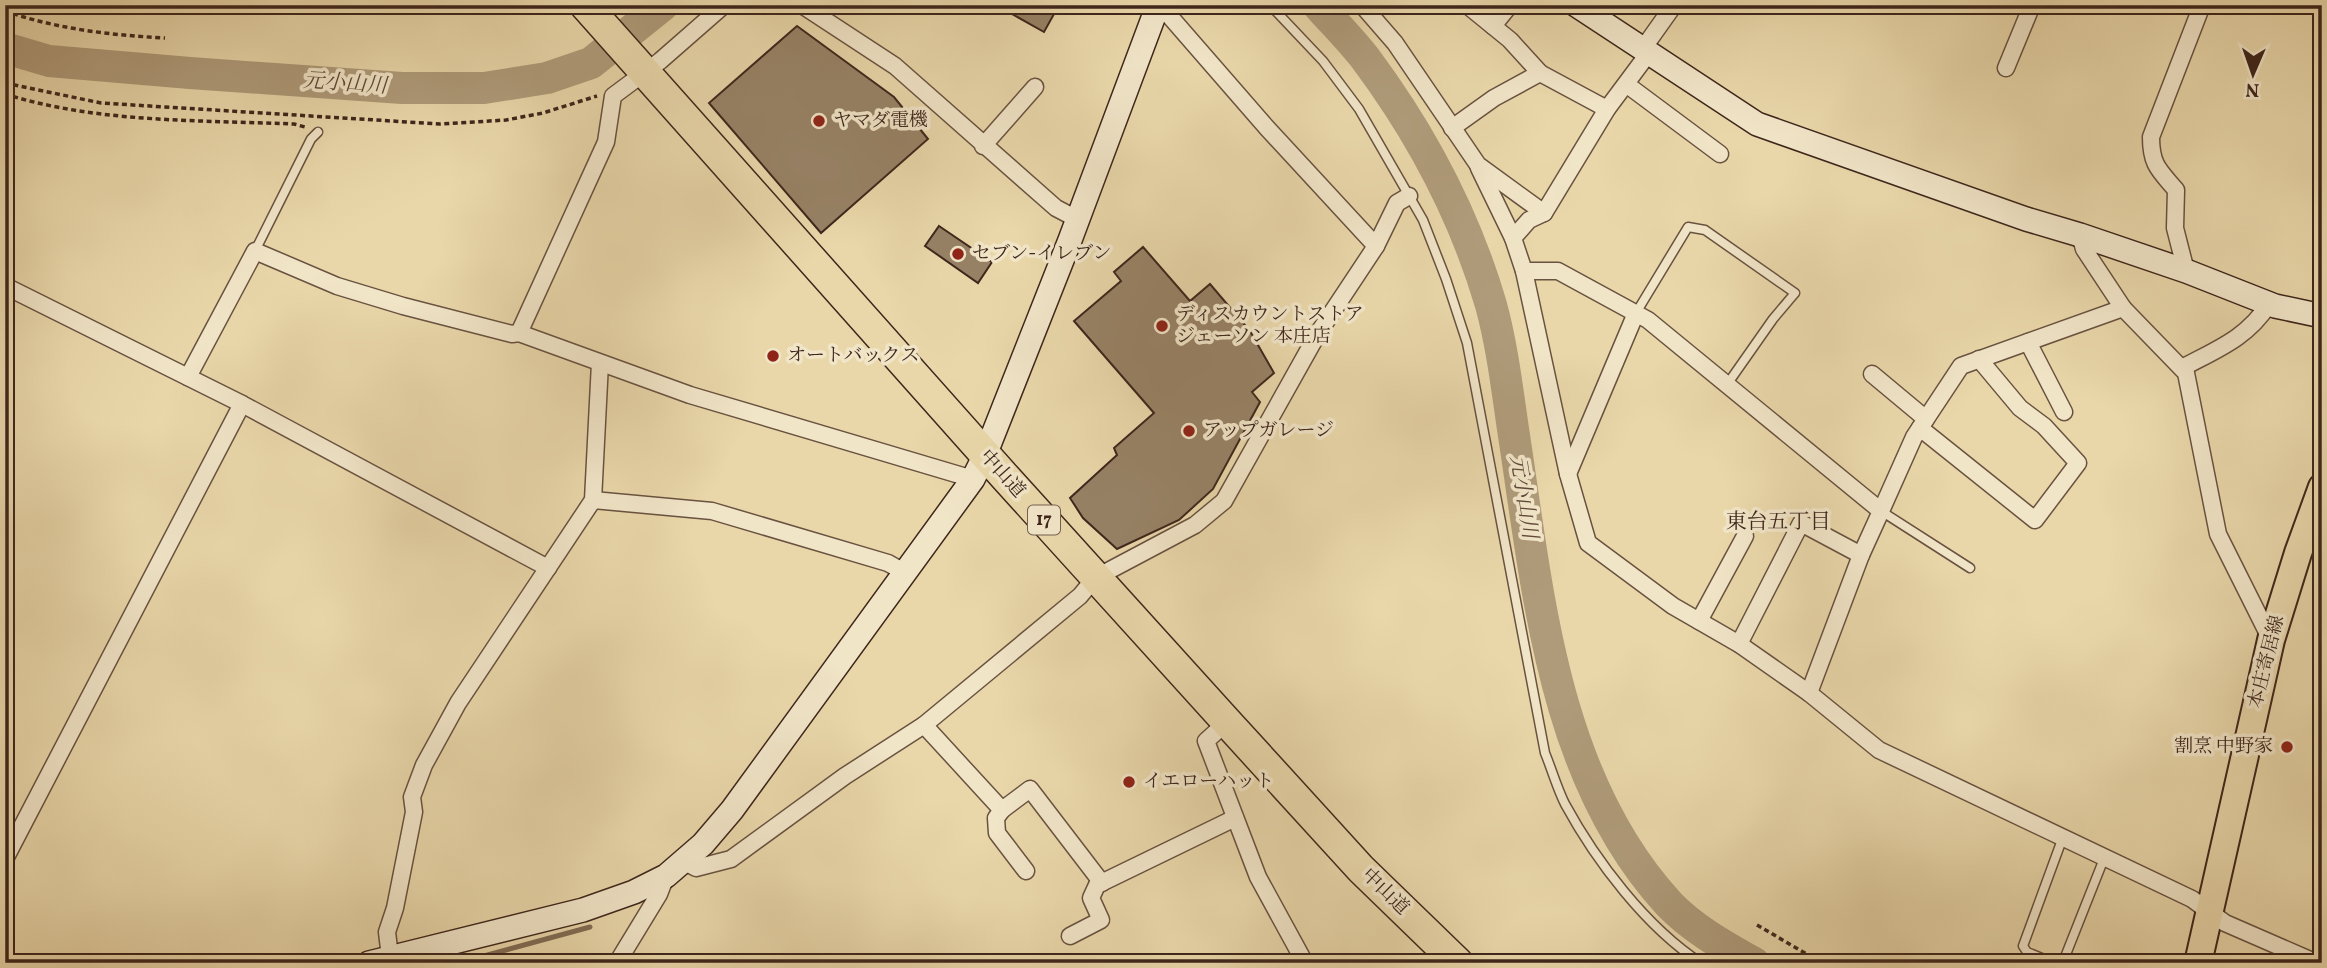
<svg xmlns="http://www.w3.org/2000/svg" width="2327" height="968" viewBox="0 0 2327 968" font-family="Vollkorn,'Noto Serif JP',serif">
<rect width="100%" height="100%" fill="#e9d7aa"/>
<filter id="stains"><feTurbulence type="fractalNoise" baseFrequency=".00286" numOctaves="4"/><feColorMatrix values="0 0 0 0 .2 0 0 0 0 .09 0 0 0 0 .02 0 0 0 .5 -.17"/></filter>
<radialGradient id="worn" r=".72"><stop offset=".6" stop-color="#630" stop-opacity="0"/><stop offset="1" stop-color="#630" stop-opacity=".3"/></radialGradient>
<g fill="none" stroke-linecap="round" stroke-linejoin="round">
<path stroke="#826c54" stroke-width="5" d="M458 963 590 927"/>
<g stroke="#af9b7a" stroke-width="32">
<path d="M1318 5C1334 23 1351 40 1365 58 1421 133 1465 216 1491 305 1502 345 1507 388 1513 429 1538 591 1552 777 1669 904 1693 929 1724 946 1754 963"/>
<path d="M5 48 49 61 190 73 402 88H484L547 78 591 63 663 5"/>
</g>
</g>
<g fill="#978266" stroke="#3e261c" stroke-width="2">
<path d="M996 5H1059L1044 32Z"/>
<path d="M797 26 894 97 928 139 821 233 709 103Z"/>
<path d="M939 226 992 262 978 283 925 246Z"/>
<path d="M1143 247 1190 301 1210 284 1250 331 1274 373 1252 392 1260 402 1213 489 1179 520 1117 549 1083 518 1070 498 1117 455 1114 448 1154 413 1074 321 1121 281 1114 272Z"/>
</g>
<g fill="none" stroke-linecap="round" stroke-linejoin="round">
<g stroke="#695240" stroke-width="11">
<g id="lane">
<path d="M1270 5 1323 61 1359 109 1423 220 1446 279 1467 343 1545 753C1552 770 1557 788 1565 804 1596 861 1646 927 1701 963"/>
<path d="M604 17 618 5"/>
<path d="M255 251 311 139 318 132"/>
<path d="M1636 313 1688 227 1705 230 1795 293 1773 319 1726 386"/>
<path d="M1881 511 1970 568"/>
<path d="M2054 963 2027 952 2023 946 2063 837"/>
<path d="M2059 963 2063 962 2105 856"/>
</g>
</g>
<g stroke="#695240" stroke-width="19">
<g id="street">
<path d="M802 5 895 66 1056 208 1077 219"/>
<path d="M1362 5 1395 43 1478 165 1544 213"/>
<path d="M1467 5 1510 40 1540 73"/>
<path d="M1493 26 1510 5"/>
<path d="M1642 50 1674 5"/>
<path d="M1648 54 1607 109 1544 213 1529 220 1513 238 1524 271H1558L1648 320 1881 511 1861 555 1809 693"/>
<path d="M2006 68 2032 5"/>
<path d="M1626 84 1720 154"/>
<path d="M1452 128 1494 98 1540 73 1607 109"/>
<path d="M983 146 1035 87"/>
<path d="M1479 168 1513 238"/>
<path d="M2080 235 2084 249 2123 308 2186 373 2218 534 2271 640"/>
<path d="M1376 246 1397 203 1409 196"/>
<path d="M1524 271 1568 474 1588 543 1673 606 1739 644 1809 693 1879 750 2192 899 2225 923 2317 963"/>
<path d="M2186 271 2175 228 2176 190C2159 170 2151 165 2151 137L2202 5"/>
<path d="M5 286 242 404 548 568"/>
<path d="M519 333 606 142 613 96 660 61 724 5"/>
<path d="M2028 342 2064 412"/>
<path d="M2182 368C2217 349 2246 339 2269 304"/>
<path d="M1872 374 1926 419"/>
<path d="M188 377 255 251 337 286 403 306 512 334 519 333 690 395 973 479"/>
<path d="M1920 428 2035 520 2078 463 2044 426 2020 408 1979 359"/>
<path d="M1568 474 1636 313"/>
<path d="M593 500 712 511 888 563 904 572"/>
<path d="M1881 511 1914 437 1961 366 2123 308"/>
<path d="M1699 621 1745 536"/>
<path d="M1739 644 1801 523 1861 555"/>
<path d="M1227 722 1206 741 1258 877 1305 963"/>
<path d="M924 725 1002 810 1030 789 1102 883"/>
<path d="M1002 810 996 818 997 833 1026 871"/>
<path d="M5 859 242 404"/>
<path d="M683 861 696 868 731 859 845 776 924 725 1080 596 1095 578 1195 525 1224 501 1317 335 1376 246 1267 128 1160 5"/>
<path d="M1070 936 1101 920 1091 898 1097 885 1235 818"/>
<path d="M390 957 387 932 395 908 414 812 412 797 424 765 458 703 593 500 600 363"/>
<path d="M617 963 659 894 666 876"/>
</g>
</g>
<g stroke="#3e261c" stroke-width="26">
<g id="secondary">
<path d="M1576 5 1757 124 2026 219 2080 235 2186 271 2275 306 2322 316"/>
<path d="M369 963 583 910 634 892 666 876 703 844 732 810 973 479 985 455 1070 240 1158 5"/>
</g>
</g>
<g stroke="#3e261c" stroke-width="30">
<path id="primary" d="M2198 963 2271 640 2298 553 2322 487"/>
</g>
<g stroke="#3e261c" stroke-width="33">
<path id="highway" d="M585 5 1006 478 1227 722 1361 869 1458 963"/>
</g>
<g stroke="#3e261c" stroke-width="3.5" stroke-dasharray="5 3.5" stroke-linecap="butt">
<path d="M5 11C57 29 110 35 165 38"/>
<path d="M5 83 101 103 440 124 506 120 543 113 597 96"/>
<path d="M5 94C97 123 199 120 294 124L305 127"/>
<path d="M1757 925 1822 963"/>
</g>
<use href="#lane" stroke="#f1e5c8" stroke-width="8"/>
<use href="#street" stroke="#f1e5c8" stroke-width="16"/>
<use href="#secondary" stroke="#f1e5c8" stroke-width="23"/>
<use href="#primary" stroke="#e9d7aa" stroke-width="26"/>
<use href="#highway" stroke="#e9d7aa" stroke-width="30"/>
</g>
<g fill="#8f2418" stroke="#f1e5c8" stroke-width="2.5">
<circle cx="819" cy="121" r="7"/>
<circle cx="958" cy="254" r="7"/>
<circle cx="1162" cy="326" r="7"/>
<circle cx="773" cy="356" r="7"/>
<circle cx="1189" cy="431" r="7"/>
<circle cx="2287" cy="747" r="7"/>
<circle cx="1129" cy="782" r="7"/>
</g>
<g text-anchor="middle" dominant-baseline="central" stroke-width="7" stroke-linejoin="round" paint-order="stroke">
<rect fill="#f1e5c8" stroke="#745f50" stroke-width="2" x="1028" y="505.5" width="32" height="29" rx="5"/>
<g font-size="18" font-weight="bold" fill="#3e261c">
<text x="1044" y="520">17</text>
</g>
<g font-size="19" fill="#3e261c" stroke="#f1e5c8" text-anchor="start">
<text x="833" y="121">ヤマダ電機</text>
<text x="972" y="254">セブン-イレブン</text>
<text x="1176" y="315">ディスカウントストア<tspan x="1176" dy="22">ジェーソン 本庄店</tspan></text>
<text x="787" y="356">オートバックス</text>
<text x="1203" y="431">アップガレージ</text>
<text x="2273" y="747" text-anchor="end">割烹 中野家</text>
<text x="1143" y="782">イエローハット</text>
</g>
<g font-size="19" fill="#3e261c" stroke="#f1e5c8">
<text transform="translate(1002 474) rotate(48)">中山道</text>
<text transform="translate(2267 662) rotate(-76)">本庄寄居線</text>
<text transform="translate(1385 892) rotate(44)">中山道</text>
</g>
<g font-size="21" font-style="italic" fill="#604938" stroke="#f1e5c8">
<text transform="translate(345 84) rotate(4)">元小山川</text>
<text transform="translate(1523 497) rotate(81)">元小山川</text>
</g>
<g font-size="21" fill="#3e261c" stroke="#f1e5c8">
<text x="1778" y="522">東台五丁目</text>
</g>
</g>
<rect width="2327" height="968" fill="none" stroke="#e9d7aa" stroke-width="28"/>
<rect x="7" y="7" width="2313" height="954" fill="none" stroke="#3e261c" stroke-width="3.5"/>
<rect x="14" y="14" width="2299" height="940" fill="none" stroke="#3e261c" stroke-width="2"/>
<g transform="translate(2253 74) rotate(182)" stroke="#f1e5c8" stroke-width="5" paint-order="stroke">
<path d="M0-5L12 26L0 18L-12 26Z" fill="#3e261c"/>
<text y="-10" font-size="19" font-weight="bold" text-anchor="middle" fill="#3e261c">N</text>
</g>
<rect width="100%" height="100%" filter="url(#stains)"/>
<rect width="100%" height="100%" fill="url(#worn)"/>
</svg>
